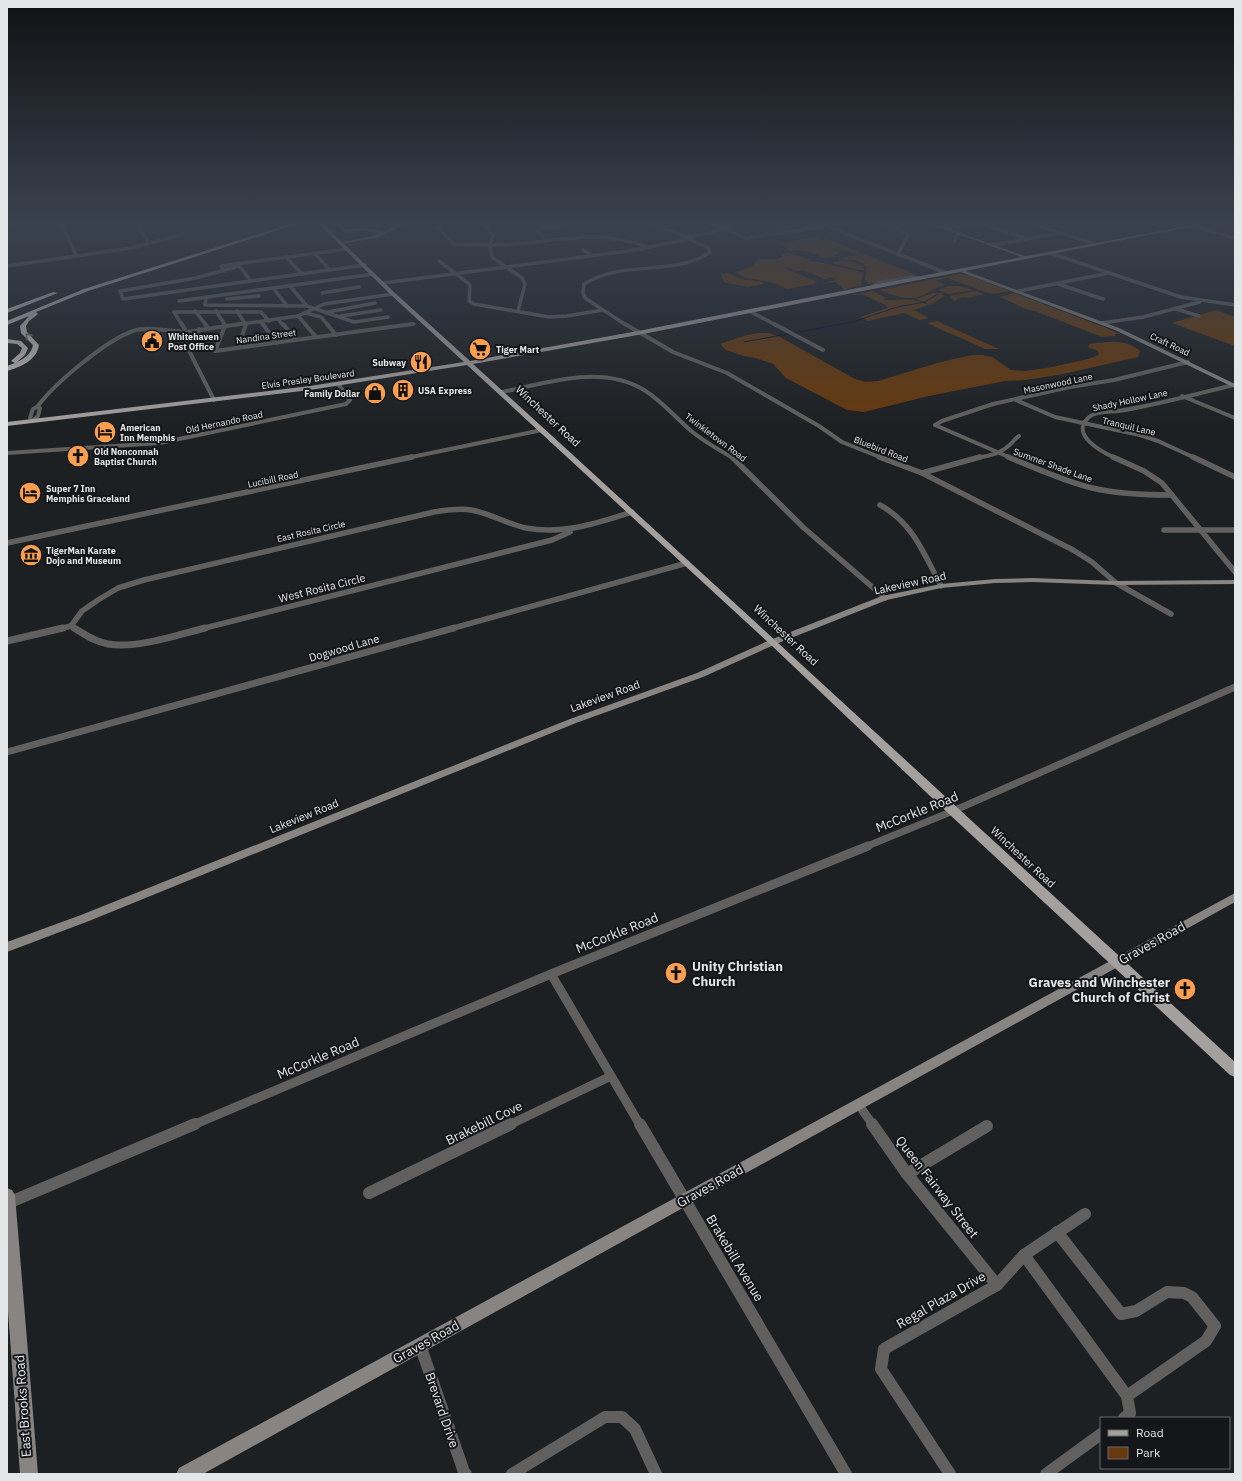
<svg xmlns="http://www.w3.org/2000/svg" width="1242" height="1481" viewBox="0 0 1242 1481" font-family="'IBM Plex Sans',sans-serif">
<rect width="100%" height="100%" fill="#1d2022"/>
<g fill="#67390c">
<path d="M820 236 822 238 817 240 827 239 858 251 860 253 858 255 862 253 917 275 867 284 868 282 865 280 867 267C859 259 848 259 837 259L857 255 850 252 851 251C841 253 838 248 830 249L842 253 834 255 837 257 822 258 817 256H819C808 251 800 250 789 251L779 243Z"/>
<path d="M788 253 811 260 807 262 814 261 861 272 863 273 861 282 862 285 844 290 836 282 823 283 836 280 832 278 824 279 804 270 796 271 788 268 787 269 817 282 814 284 787 289 774 283 746 278 735 272 751 267 758 259H776L782 257 783 254Z"/>
<path d="M843 260 852 261 863 266 864 270H858L831 263Z"/>
<path d="M727 273 742 279 762 282 764 284 748 287 724 282 721 274Z"/>
<path d="M960 274 967 275 1009 291 992 294 947 278 936 281 946 285C937 287 931 291 923 295 910 302 891 295 879 290Z"/>
<path d="M949 286H960L973 290 949 294 938 290Z"/>
<path d="M873 291 886 298 882 299C892 302 902 298 912 300 917 300 923 303 928 305L914 310 929 318 920 320 904 313 868 321 860 317 888 308 884 304 864 295H851Z"/>
<path d="M975 291 984 294 969 298 962 297 954 301 950 298V296Z"/>
<path d="M933 293H941L944 296 930 305 916 299Z"/>
<path d="M1014 293 1109 329 1120 334H1114L1116 336 1102 337 1035 311 1026 309 1000 297Z"/>
<path d="M1216 310 1235 317V346L1172 323Z"/>
<path d="M937 321 939 322 999 349H985L927 323Z"/>
<path d="M758 333H769L780 337 855 379 866 382 878 381 937 363 972 355H983L992 357 1011 370 1026 371 1052 367 1088 359 1099 355 1098 351 1088 347 1090 344C1109 342 1124 338 1140 351L1138 357 1063 374 1026 380 1005 381 929 396 864 412 847 410 786 378 773 364 756 358 744 356 726 350 720 344 747 335Z"/>
</g>
<g fill="none" stroke-linecap="round" stroke-linejoin="round">
<path stroke="#000f2f" stroke-width="1" d="M744 342 853 322 897 307 925 302 938 294"/>
<g stroke="#61605e" stroke-width="3.5">
<path d="M61 221 76 255"/>
<path d="M135 221 149 243"/>
<path d="M336 221 345 231 365 229 385 233"/>
<path d="M387 221 385 222 404 224"/>
<path d="M425 221C444 225 444 241 457 245 476 244 496 246 515 244 566 240 597 229 648 247"/>
<path d="M480 221 487 227 493 235 490 247 492 257 522 278 525 284 518 311"/>
<path d="M706 221 746 238 827 226"/>
<path d="M814 221 946 273"/>
<path d="M873 221 902 231 908 235 898 254"/>
<path d="M972 221 1026 238"/>
<path d="M1022 221 1095 244"/>
<path d="M7 224 37 221"/>
<path d="M375 226 385 222"/>
<path d="M1192 226 1235 238"/>
<path d="M945 229 991 221"/>
<path d="M687 237 714 232 745 221"/>
<path d="M955 240 957 233"/>
<path d="M545 241 538 230 539 229 569 224 574 221"/>
<path d="M993 245 1060 233"/>
<path d="M583 250 592 255"/>
<path d="M314 253 330 270"/>
<path d="M1050 253 1181 297 1235 305"/>
<path d="M286 257 302 274"/>
<path d="M439 261 468 283 470 286 469 301 474 304 549 317 567 316 603 310"/>
<path d="M237 263 251 281"/>
<path d="M7 266 132 248 183 234"/>
<path d="M239 266 196 278 120 291 123 299 365 265"/>
<path d="M225 271 221 266 347 249"/>
<path d="M383 283 628 251 691 239"/>
<path d="M1058 284 1103 299"/>
<path d="M290 286 307 306"/>
<path d="M873 286 877 283 912 277 920 278"/>
<path d="M273 288 287 306"/>
<path d="M1019 291 1109 273"/>
<path d="M322 293 359 287"/>
<path d="M206 298 205 305 307 306 354 322 388 317"/>
<path d="M227 299 259 296"/>
<path d="M179 301 374 274"/>
<path d="M1176 309 1199 316"/>
<path d="M195 311 206 325"/>
<path d="M216 311 225 325"/>
<path d="M237 311 246 325"/>
<path d="M749 311 776 325"/>
<path d="M174 312H261L269 321"/>
<path d="M174 312 182 325"/>
<path d="M328 312 375 303"/>
<path d="M306 313 321 317 328 325"/>
<path d="M298 316 306 325"/>
<path d="M341 316 381 310"/>
<path d="M278 319 283 325"/>
<path d="M261 322 263 325"/>
<path d="M1102 323 1143 317 1200 302"/>
<path d="M234 325 298 316 324 304 393 294"/>
<path d="M405 325 414 324"/>
<path d="M626 325 585 298 583 293 584 284C624 259 675 277 710 252L708 248 675 232 639 221"/>
</g>
<g stroke="#61605e" stroke-width="4">
<path d="M182 324 185 330"/>
<path d="M205 324 208 328"/>
<path d="M263 324 276 343"/>
<path d="M283 324 296 340"/>
<path d="M305 324 316 337"/>
<path d="M327 324 336 335"/>
<path d="M625 324 673 352 727 373 819 426 842 442 882 458"/>
<path d="M774 324 823 350"/>
<path d="M199 329 198 345 205 347H217"/>
<path d="M180 333 240 324"/>
<path d="M238 348 246 324"/>
<path d="M215 351 412 324"/>
<path d="M215 351 225 326 224 324"/>
<path d="M502 392C547 383 601 364 644 390 662 401 675 417 690 430 703 441 719 450 733 458"/>
<path d="M1182 396 1235 418"/>
<path d="M1016 400 1055 417 1140 435 1158 441 1195 458"/>
<path d="M37 407C55 383 105 341 133 331 146 326 165 331 179 331L214 400"/>
<path d="M37 407 40 408 38 416 32 421 30 418 33 409Z"/>
<path d="M935 425 942 421 993 404 1070 387 1114 380 1188 362"/>
<path d="M935 425 1011 458"/>
<path d="M7 453 160 443 346 404 350 400 338 384"/>
<path d="M407 458 542 430"/>
<path d="M977 458C987 456 999 454 1007 447 1012 444 1014 439 1019 436"/>
<path d="M1115 458C1102 452 1070 435 1088 418 1095 411 1109 412 1118 411 1157 405 1195 394 1234 385"/>
</g>
<g stroke="#61605e" stroke-width="5.5">
<path d="M732 457 804 528 885 598"/>
<path d="M879 457 922 473 1073 550 1092 562 1116 583 1171 614"/>
<path d="M1008 457C1036 468 1063 481 1092 488 1117 494 1147 495 1172 495"/>
<path d="M1113 457 1144 471 1162 483 1235 572"/>
<path d="M1193 457 1235 477"/>
<path d="M922 473 980 457"/>
<path d="M880 505C913 523 924 554 941 586"/>
<path d="M1164 530H1235"/>
<path d="M7 543 412 457"/>
<path d="M71 626 76 629"/>
<path d="M59 629 71 626 82 611 98 600 118 588 144 580 434 512C446 510 459 508 471 510 490 513 507 524 526 528 562 535 598 523 632 512"/>
<path d="M201 629 552 540 570 532"/>
<path d="M450 629 687 563"/>
</g>
<g stroke="#61605e" stroke-width="7">
<path d="M74 628C84 634 95 642 108 644 136 649 177 635 205 628"/>
<path d="M7 641 63 628"/>
<path d="M7 752 454 628"/>
<path d="M865 847 953 811 1235 687"/>
</g>
<g stroke="#61605e" stroke-width="9">
<path d="M551 974 640 1125"/>
<path d="M858 1104 873 1125"/>
<path d="M193 1125 551 974 868 846"/>
<path d="M509 1125 611 1076"/>
</g>
<g stroke="#61605e" stroke-width="12">
<path d="M640 1124 846 1474"/>
<path d="M872 1124 907 1174 997 1285"/>
<path d="M907 1174 987 1126"/>
<path d="M369 1193 511 1124"/>
<path d="M8 1203 195 1124"/>
<path d="M1057 1232 1121 1314 1136 1311 1167 1292 1184 1293 1192 1297 1215 1326 1206 1341 1127 1396 1130 1413 1124 1418"/>
<path d="M1024 1255 1127 1396"/>
<path d="M420 1345 464 1472 466 1474"/>
<path d="M512 1474 605 1417H622L635 1429 656 1474"/>
<path d="M950 1474 881 1369 884 1349 997 1285 1024 1255 1085 1214"/>
<path d="M1046 1474 1101 1434"/>
</g>
<g fill="#878482" fill-rule="evenodd">
<path d="M407 221H412L376 238 341 244 339 243 373 236Z"/>
<path d="M921 221H926L1028 257 1024 258Z"/>
<path d="M960 269 1119 328 1235 384V388L1115 330 958 271Z"/>
<path d="M1032 578 1116 581 1235 580V584L1116 585 1032 582 995 583 941 588 887 600 776 644 703 677 576 723 89 921 7 952V942L81 915 570 719 697 673 770 640 882 596 941 584 995 579Z"/>
<path d="M1235 893V902L203 1474H176L179 1468Z"/>
<path d="M7 1188 12 1190 15 1195 38 1474H20L7 1298Z"/>
</g>
<path fill="#a4a09e" fill-rule="evenodd" d="M316 221H320L395 293 470 361 638 331 868 286 1213 221H1220L638 335 473 364C728 596 981 830 1235 1062V1077L1230 1075 949 814 770 644 467 365 310 390 7 426V422L310 386 464 362 391 295Z"/>
<g fill="#bebab7" fill-rule="evenodd">
<path d="M300 221H307L88 291 36 312 38 314 37 315 29 321 26 326 27 332 39 345C37 360 21 367 7 371V366L15 363 11 361 20 353 22 348 17 344 7 343V339L21 341 28 348 25 355 17 362C25 358 31 354 33 345L21 333 20 326 29 316 7 325V321L84 289Z"/>
<path d="M53 292 58 293 7 313V309Z"/>
</g>
</g>
<defs><path id="oneway-chevron" d="M-2-3.5L2.5 0L-2 3.5" fill="none" stroke-width="1.6" stroke-linecap="round" stroke-linejoin="round"/></defs>
<use stroke="#696868" href="#oneway-chevron" transform="translate(28 336) rotate(-132)"/>
<linearGradient id="sky" x2="0" y2="1"><stop stop-color="#101213"/><stop offset="0.52" stop-color="#3a424f"/><stop offset="1" stop-color="#3a424f" stop-opacity="0"/></linearGradient>
<rect width="1242" height="428" fill="url(#sky)"/>
<defs>
<g id="civic-disc" transform="scale(1.15)"><circle r="9.5" fill="#fa9f4f" stroke="#141619"/><path d="M-.6-6.5H3V-4.5H.6V-3L4-1V1h2V6H-6V1h2V-1L-.6-3ZM-1.2 2.5V6h2.4V2.5Z" fill="#111"/></g>
<g id="supermarket-disc" transform="scale(1.15)"><circle r="9.5" fill="#fa9f4f" stroke="#141619"/><path d="M-6-5.5h2.5l.6 2H6L4.5 2H-2.5L-4.4-4H-6ZM-1.5 3.2a1.3 1.3 0 1 0 .1 0ZM3 3.2a1.3 1.3 0 1 0 .1 0Z" fill="#111"/></g>
<g id="restaurant-disc" transform="scale(1.15)"><circle r="9.5" fill="#fa9f4f" stroke="#141619"/><path d="M-5-6h1v4h1v-4h1v4h1v-4h1v5L-1.5 .5V6h-2V.5L-5-1ZM5-6V6H3V1.5H1.5Q1.5-4 5-6Z" fill="#111"/></g>
<g id="building-disc" transform="scale(1.15)"><circle r="9.5" fill="#fa9f4f" stroke="#141619"/><path d="M-4-6H4V6H1V3H-1V6H-4ZM-2.5-4.3h1.7v1.8h-1.7ZM.8-4.3h1.7v1.8H.8ZM-2.5-1h1.7V.8h-1.7ZM.8-1h1.7V.8H.8Z" fill="#111"/></g>
<g id="shop-disc" transform="scale(1.15)"><circle r="9.5" fill="#fa9f4f" stroke="#141619"/><path d="M-5-2.5h2.3a2.7 3.5 0 0 1 5.4 0H5L5.5 6h-11ZM-1.5-2.5h3a1.5 2.3 0 0 0-3 0Z" fill="#111"/></g>
<g id="hotel-disc" transform="scale(1.15)"><circle r="9.5" fill="#fa9f4f" stroke="#141619"/><path d="M-6-4.5h1.5V1H6V5H4.5V3h-9V5H-6ZM-4 0a1.8 1.8 0 1 1 3.6 0ZM.5 0V-2.5h3Q6-2.5 6 0Z" fill="#111"/></g>
<g id="church-disc" transform="scale(1.15)"><circle r="9.5" fill="#fa9f4f" stroke="#141619"/><path d="M-1.2-6h2.4v3.5h3.3v2.4h-3.3V6h-2.4V-.1h-3.3v-2.4h3.3Z" fill="#111"/></g>
<g id="museum-disc" transform="scale(1.15)"><circle r="9.5" fill="#fa9f4f" stroke="#141619"/><path d="M0-6L6-3V-2H-6V-3ZM-5-1h2V3h-2ZM-1-1h2V3h-2ZM3-1h2V3H3ZM-6 4H6V6H-6Z" fill="#111"/></g>
</defs>
<g fill-rule="evenodd">
<use href="#civic-disc" x="152" y="341"/>
<use href="#supermarket-disc" x="480" y="349"/>
<use href="#restaurant-disc" x="421" y="362"/>
<use href="#building-disc" x="403" y="390"/>
<use href="#shop-disc" x="375" y="393"/>
<use href="#hotel-disc" x="105" y="432"/>
<use href="#church-disc" x="78" y="456"/>
<use href="#hotel-disc" x="30" y="493"/>
<use href="#museum-disc" x="31" y="555"/>
<use href="#church-disc" x="676" y="973"/>
<use href="#church-disc" x="1185" y="989"/>
</g>
<g text-anchor="middle" dominant-baseline="central" stroke-width="4" stroke-linejoin="round" paint-order="stroke">
<g font-size="9" font-weight="bold" fill="#e4e6e8" stroke="#141619" text-anchor="start">
<text x="168" y="336">Whitehaven<tspan x="168" dy="10">Post Office</tspan></text>
<text x="496" y="349">Tiger Mart</text>
<text x="406" y="362" text-anchor="end">Subway</text>
<text x="418" y="390">USA Express</text>
<text x="360" y="393" text-anchor="end">Family Dollar</text>
<text x="120" y="427">American<tspan x="120" dy="10">Inn Memphis</tspan></text>
<text x="94" y="451">Old Nonconnah<tspan x="94" dy="10">Baptist Church</tspan></text>
<text x="46" y="488">Super 7 Inn<tspan x="46" dy="10">Memphis Graceland</tspan></text>
<text x="46" y="550">TigerMan Karate<tspan x="46" dy="10">Dojo and Museum</tspan></text>
</g>
<g font-size="9" fill="#e4e6e8" stroke="#141619">
<text transform="translate(266 336) rotate(-8)">Nandina Street</text>
<text transform="translate(1170 344) rotate(25)">Craft Road</text>
<text transform="translate(308 379) rotate(-8)">Elvis Presley Boulevard</text>
<text transform="translate(1058 383) rotate(-12)">Masonwood Lane</text>
<text transform="translate(1130 400) rotate(-12)">Shady Hollow Lane</text>
<text transform="translate(224 422) rotate(-12)">Old Hernando Road</text>
<text transform="translate(1129 426) rotate(13)">Tranquil Lane</text>
<text transform="translate(716 437) rotate(37)">Twinkletown Road</text>
<text transform="translate(881 449) rotate(21)">Bluebird Road</text>
<text transform="translate(1053 465) rotate(20)">Summer Shade Lane</text>
<text transform="translate(273 479) rotate(-12)">Lucibill Road</text>
<text transform="translate(311 531) rotate(-13)">East Rosita Circle</text>
</g>
<g font-size="11" fill="#e4e6e8" stroke="#141619">
<text transform="translate(548 416) rotate(43)">Winchester Road</text>
<text transform="translate(910 583) rotate(-12)">Lakeview Road</text>
<text transform="translate(322 588) rotate(-14)">West Rosita Circle</text>
<text transform="translate(786 635) rotate(43)">Winchester Road</text>
<text transform="translate(344 648) rotate(-16)">Dogwood Lane</text>
<text transform="translate(605 696) rotate(-20)">Lakeview Road</text>
<text transform="translate(304 816) rotate(-22)">Lakeview Road</text>
<text transform="translate(1023 857) rotate(43)">Winchester Road</text>
</g>
<g font-size="13" fill="#e4e6e8" stroke="#141619">
<text transform="translate(917 812) rotate(-22)">McCorkle Road</text>
<text transform="translate(617 933) rotate(-22)">McCorkle Road</text>
<text transform="translate(1152 943) rotate(-29)">Graves Road</text>
<text transform="translate(318 1058) rotate(-23)">McCorkle Road</text>
<text transform="translate(484 1123) rotate(-26)">Brakebill Cove</text>
<text transform="translate(710 1186) rotate(-29)">Graves Road</text>
<text transform="translate(937 1187) rotate(52)">Queen Fairway Street</text>
<text transform="translate(735 1258) rotate(59)">Brakebill Avenue</text>
<text transform="translate(941 1300) rotate(-30)">Regal Plaza Drive</text>
<text transform="translate(426 1342) rotate(-29)">Graves Road</text>
<text transform="translate(23 1406) rotate(-94)">East Brooks Road</text>
<text transform="translate(442 1410) rotate(71)">Brevard Drive</text>
</g>
<g font-size="13" font-weight="bold" fill="#e4e6e8" stroke="#141619" text-anchor="start">
<text x="692" y="966">Unity Christian<tspan x="692" dy="15">Church</tspan></text>
<text x="1170" y="982" text-anchor="end">Graves and Winchester<tspan x="1170" dy="15">Church of Christ</tspan></text>
</g>
</g>
<rect width="1242" height="1481" fill="none" stroke="#e4e6e8" stroke-width="16"/>
<rect x="1100" y="1417" width="130" height="52" fill="#141619" stroke="#67696c"/>
<rect x="1108" y="1430" width="20" height="6" fill="#a4a09e" stroke="#67696c"/>
<text x="1136" y="1437" font-size="12" fill="#e4e6e8">Road</text>
<rect x="1108" y="1447" width="20" height="12" fill="#67390c" stroke="#67696c"/>
<text x="1136" y="1457" font-size="12" fill="#e4e6e8">Park</text>
</svg>
